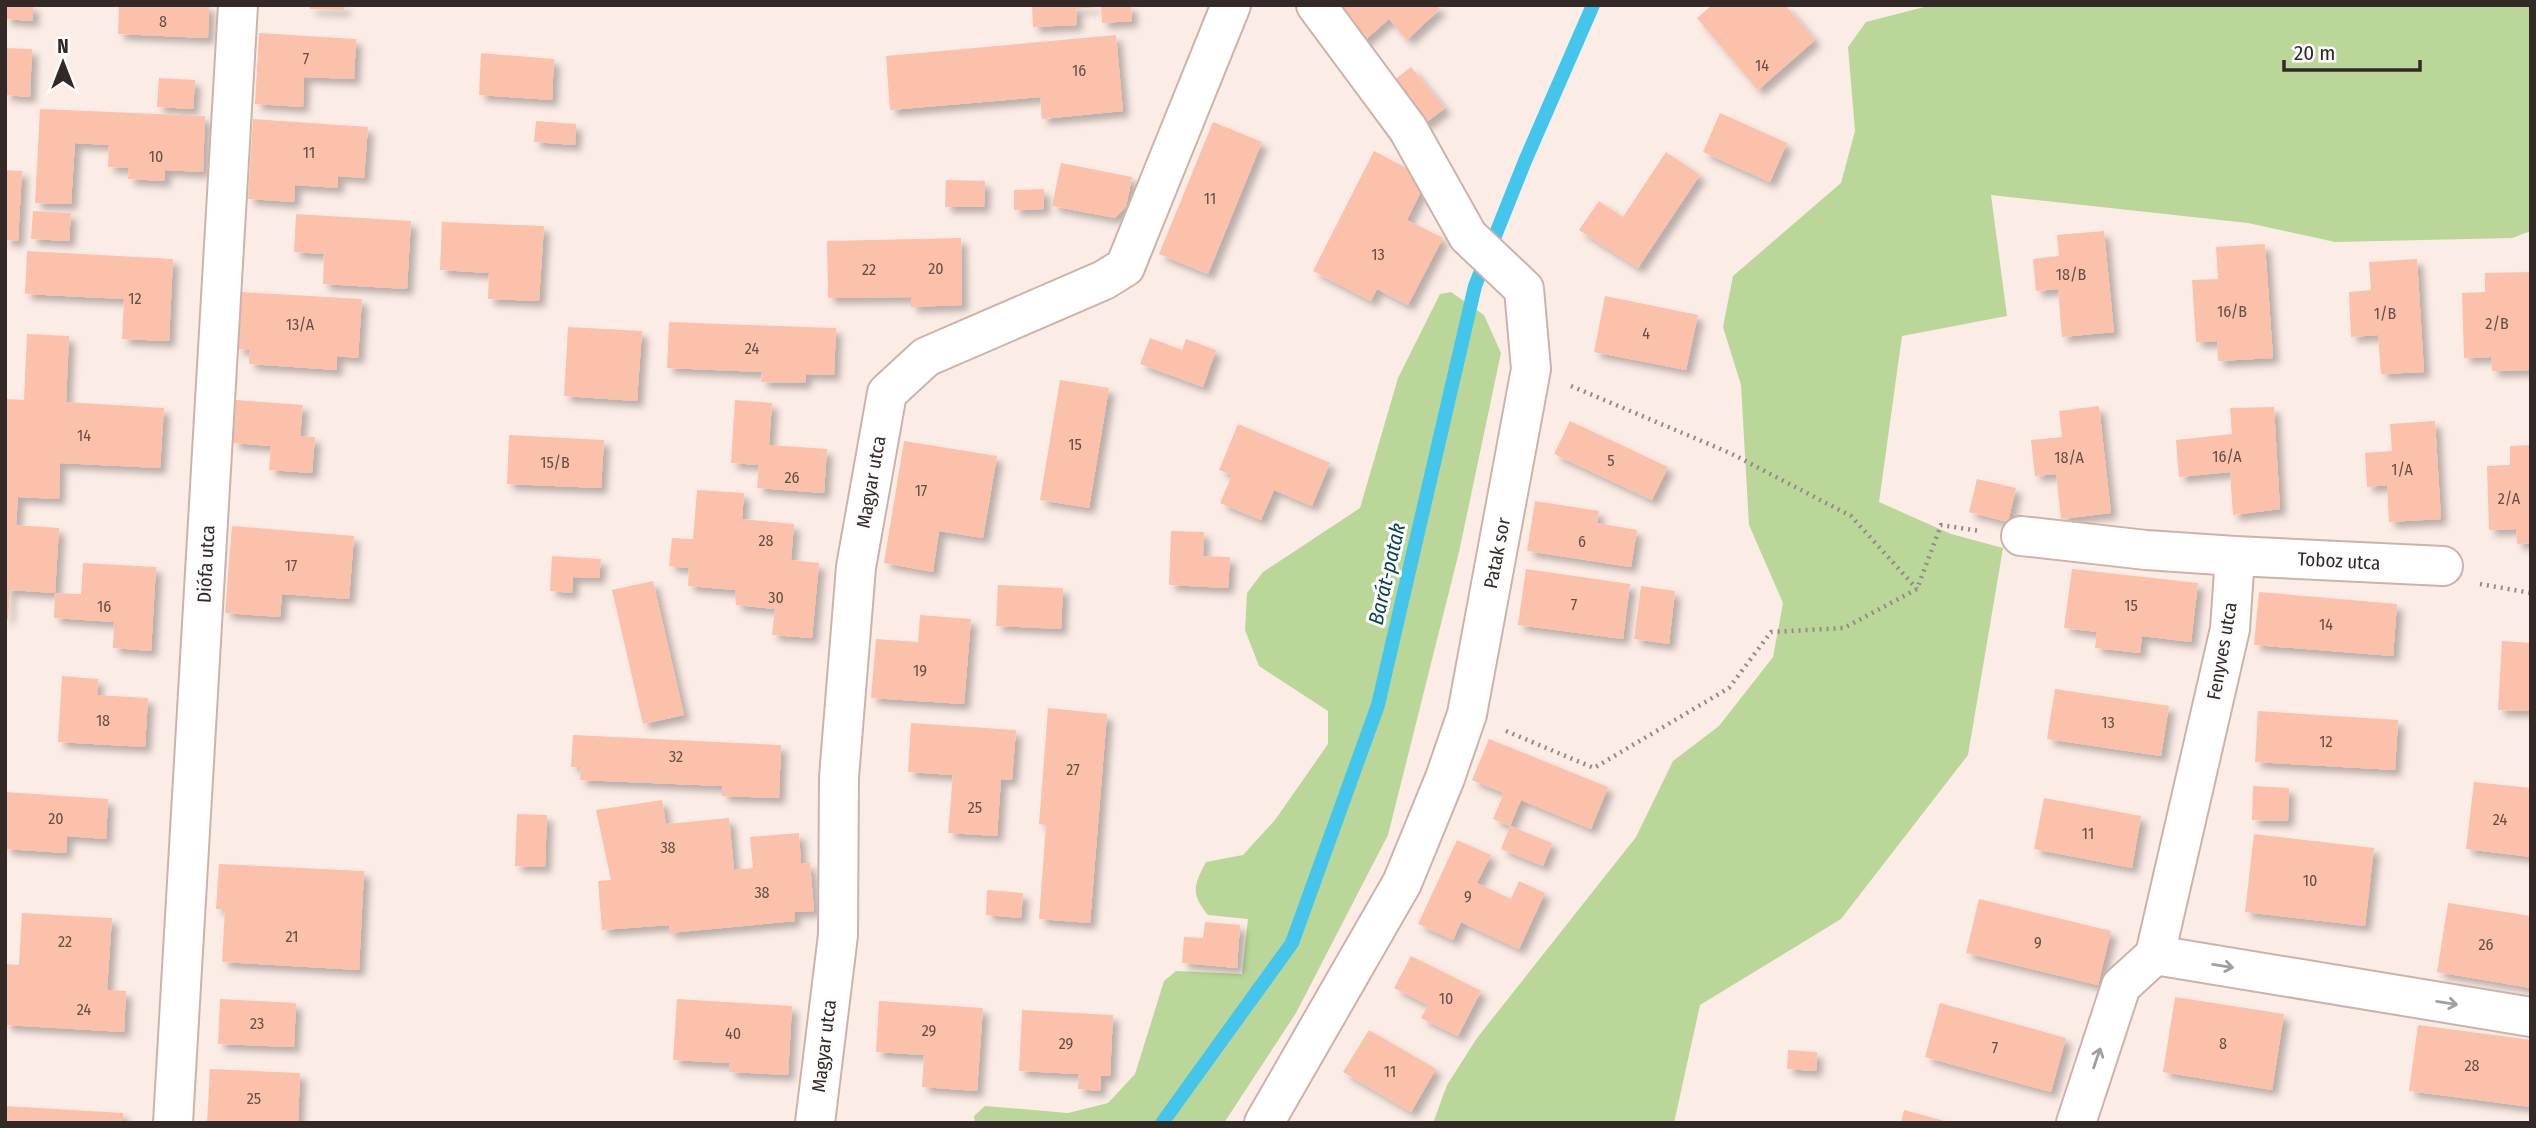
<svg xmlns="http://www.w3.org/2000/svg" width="2536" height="1128" viewBox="0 0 2536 1128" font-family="'Fira Sans Condensed',sans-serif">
<defs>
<filter id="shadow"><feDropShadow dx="6" dy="6" stdDeviation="3.5" flood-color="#0004"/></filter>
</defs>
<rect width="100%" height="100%" fill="#fcece6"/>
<g fill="#bad799">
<path d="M1932 5H2531V231L2512 238 2335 242 2248 223 1991 195 2007 316 1902 336 1879 502 1951 534 2003 548 1968 755 1841 919 1700 1005 1674 1123H1433L1447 1085 1477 1038 1636 837 1673 761 1719 726 1773 657 1783 603 1749 525 1741 385 1723 327 1733 276 1841 183 1855 131 1848 47 1866 22Z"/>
<path d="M1451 292 1484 315 1501 353 1459 552 1388 835 1296 1013 1224 1123H975L974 1116 985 1106 1068 1113 1108 1103 1135 1074 1164 981 1176 971 1242 974 1248 919 1208 915C1190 893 1194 885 1206 862L1243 855 1275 820 1328 744V711L1259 666 1245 630 1247 593 1263 572 1360 508 1398 378 1440 294Z"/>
</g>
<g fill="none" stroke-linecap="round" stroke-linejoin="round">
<path stroke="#43c5ec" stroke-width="14" d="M1162 1123 1292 943 1378 705 1475 286 1525 161 1593 5"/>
</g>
<g fill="#fbc1aa" filter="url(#shadow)">
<path d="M5 5H33V21L5 19Z"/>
<path d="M119 5H209L208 38 118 34Z"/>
<path d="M310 5H345L344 10 310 9Z"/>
<path d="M1032 5H1097V7L1076 9 1077 25 1033 27Z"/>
<path d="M1101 5H1131L1132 21 1102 23Z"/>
<path d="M1329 5H1437L1440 9 1407 40 1389 19 1362 43Z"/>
<path d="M1712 5H1785L1815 40 1758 90 1697 18Z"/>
<path d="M259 33 356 39 354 79 304 77 303 107 255 104Z"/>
<path d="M1116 35 1123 111 1042 119 1040 97 890 110 886 56Z"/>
<path d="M5 48 32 49 30 97 5 95Z"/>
<path d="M481 53 554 59 552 100 479 95Z"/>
<path d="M1411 67 1445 108 1423 125 1389 84Z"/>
<path d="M159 78 195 80 193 109 157 107Z"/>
<path d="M40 109 205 116 203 172 165 170V181L128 179 129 168 108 167 109 145 75 143 71 204 35 203Z"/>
<path d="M1720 113 1787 143 1770 182 1703 152Z"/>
<path d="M253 119 368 127 364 178 338 176V188L295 185 294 202 248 199Z"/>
<path d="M536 121 576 124 575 145 534 142Z"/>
<path d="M1213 122 1262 142 1208 274 1159 254Z"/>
<path d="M1374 151 1427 179 1407 220 1443 238 1408 305 1377 289 1371 301 1313 271Z"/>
<path d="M1666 152 1700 175 1638 268 1579 230 1599 201 1623 217Z"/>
<path d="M1061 163 1132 177 1126 207 1115 218 1052 206Z"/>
<path d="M5 170 22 171 18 241 5 240Z"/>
<path d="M946 180 985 181 984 207H945Z"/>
<path d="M1044 189V209L1014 210V190Z"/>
<path d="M33 211 71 213 69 241 31 239Z"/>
<path d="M296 214 411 221 407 289 323 284 324 254 294 252Z"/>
<path d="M442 222 544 226 539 301 488 299 489 273 440 270Z"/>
<path d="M2104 231 2114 332 2062 337 2058 289 2036 291 2033 259 2059 256 2057 235Z"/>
<path d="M961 238 962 305 911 307V297L828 298 827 241Z"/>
<path d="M2265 244 2273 358 2218 361 2217 341 2196 342 2192 280 2218 279 2216 247Z"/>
<path d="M27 251 173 259 169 341 122 339 124 299 25 294Z"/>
<path d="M2417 259 2424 372 2381 374 2378 335 2351 337 2349 292 2371 290 2369 262Z"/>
<path d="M2531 272V370L2492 371 2491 357 2464 358 2462 293 2485 292V273Z"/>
<path d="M241 292 362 299 358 358 337 356V370L249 364 250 350 237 349Z"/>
<path d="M1605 296 1698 315 1686 370 1594 352Z"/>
<path d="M669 322 836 328 834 375 806 374 805 383 761 382 762 372 667 368Z"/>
<path d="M568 327 642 331 637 401 564 396Z"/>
<path d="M27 334 69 336 66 402 164 408 160 468 60 463 59 499 18 497 16 525 59 528 55 593 81 594 83 563 156 567 151 651 113 648 114 622 54 618 55 593 10 590 8 619H5V399L24 400Z"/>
<path d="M1150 338 1182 350 1186 339 1216 350 1203 387 1140 364Z"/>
<path d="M1060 380 1109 388 1089 508 1040 500Z"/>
<path d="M236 400 303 405 300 436 315 437 312 473 269 470 271 446 233 443Z"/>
<path d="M735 400 772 403 769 445 827 449 824 493 757 488 759 465 731 463Z"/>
<path d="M2099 406 2111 513 2061 519 2056 474 2035 476 2031 440 2062 437 2059 411Z"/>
<path d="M2274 407 2280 509 2233 515 2230 472 2179 477 2176 440 2232 434 2230 408Z"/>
<path d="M1570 421 1668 467 1652 500 1554 454Z"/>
<path d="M2435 421 2441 519 2389 522 2387 485 2367 487 2365 453 2392 451 2390 424Z"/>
<path d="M1238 424 1330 463 1312 506 1274 490 1261 520 1220 503 1232 475 1219 470Z"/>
<path d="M509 435 604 440 601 488 507 484Z"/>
<path d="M904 441 997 456 983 538 939 531 933 572 884 563Z"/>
<path d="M2531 445V543L2517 544 2516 529 2489 530 2487 466 2510 465V446Z"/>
<path d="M1977 479 2016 488 2008 522 1969 512Z"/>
<path d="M697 490 744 493 742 519 794 524 791 560 819 563 812 638 772 635 775 609 736 605 735 590 688 586 689 568 669 566 672 538 693 539Z"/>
<path d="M1535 501 1599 511 1597 523 1637 530 1631 567 1527 551Z"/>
<path d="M232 526 354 536 349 599 282 594 280 617 225 613Z"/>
<path d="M1171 531 1204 532 1203 556 1230 557 1228 588 1169 585Z"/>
<path d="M552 556 601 559 599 578 573 577 572 593 550 591Z"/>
<path d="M1526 569 1630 584 1623 639 1518 625Z"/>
<path d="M2072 569 2198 583 2191 642 2142 636 2140 653 2095 648 2097 632 2064 628Z"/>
<path d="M653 581 684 715 643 724 612 590Z"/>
<path d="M998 585 1063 588 1061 629 996 626Z"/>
<path d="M1641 586 1675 591 1669 644 1634 639Z"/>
<path d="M2259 592 2397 604 2393 656 2254 645Z"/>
<path d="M920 615 971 619 964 704 871 698 876 639 918 642Z"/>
<path d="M2502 641 2531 643V711L2498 710Z"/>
<path d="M62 676 98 679 97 695 148 698 145 747 58 742Z"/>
<path d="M2055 689 2169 706 2161 756 2047 739Z"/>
<path d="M1048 708 1107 714 1090 923 1039 919 1046 825 1039 824Z"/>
<path d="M2258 711 2398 720 2395 770 2255 762Z"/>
<path d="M911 723 1016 730 1012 780 1001 779 997 836 948 833 953 775 908 772Z"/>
<path d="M573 735 781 745 779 798 722 796V786L580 780 581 767H571Z"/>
<path d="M1489 739 1608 787 1591 829 1521 800 1510 826 1493 819 1504 793 1472 780Z"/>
<path d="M2474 782 2531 788V857L2466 849Z"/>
<path d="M2253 786 2289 788 2288 821 2252 820Z"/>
<path d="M5 792 108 799 106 839 67 836 66 853 5 849Z"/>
<path d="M2044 798 2141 816 2132 868 2034 849Z"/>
<path d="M662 800 666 824 729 818 734 870 753 868 750 837 799 833 801 864 810 863 814 911 794 912 795 921 669 933V925L602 930 598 881 611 880 596 810Z"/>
<path d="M517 814 547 815 545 867 515 866Z"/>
<path d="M1510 826 1552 843 1543 866 1501 849Z"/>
<path d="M2254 834 2374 848 2365 926 2245 912Z"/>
<path d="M1457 840 1491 855 1477 883 1511 899 1519 881 1545 893 1519 949 1461 922 1453 940 1418 924Z"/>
<path d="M219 864 364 871 359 970 222 962 225 909H216Z"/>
<path d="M987 890 1023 893 1021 918 986 915Z"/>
<path d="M1979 899 2111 931 2098 985 1966 953Z"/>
<path d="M2448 903 2531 916V988L2437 972Z"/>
<path d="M22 913 112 918 107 990 126 991 124 1032 5 1025V964L19 965Z"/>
<path d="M1205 922 1240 925 1237 968 1182 963 1184 937 1203 938Z"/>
<path d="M1411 956 1481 991 1458 1036 1421 1018 1428 1005 1394 988Z"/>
<path d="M2175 997 2284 1014 2272 1090 2163 1072Z"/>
<path d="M220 999 296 1003 294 1047 218 1044Z"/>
<path d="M677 999 792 1006 788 1075 729 1072 730 1063 673 1060Z"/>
<path d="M879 1001 983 1008 977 1091 922 1087 924 1055 876 1052Z"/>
<path d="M1940 1003 2066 1038 2051 1092 1925 1057Z"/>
<path d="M1022 1010 1113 1015 1110 1076H1101L1100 1091 1078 1089 1079 1074 1019 1071Z"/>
<path d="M2418 1025 2531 1040V1107L2409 1091Z"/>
<path d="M1369 1030 1436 1069 1411 1112 1343 1072Z"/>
<path d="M1788 1050 1817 1052 1816 1071 1787 1069Z"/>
<path d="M210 1069 300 1073 298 1123H207Z"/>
<path d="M5 1106 123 1113V1123H5Z"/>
<path d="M1904 1110 1948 1122V1123H1901Z"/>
</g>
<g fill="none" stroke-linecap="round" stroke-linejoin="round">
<g stroke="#ccb3a9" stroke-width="42">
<g id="minor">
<path d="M2021 536 2146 550 2235 556 2230 629 2155 955 2121 986 2076 1123"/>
<path d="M2235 556 2443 566"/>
<path d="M2155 955 2531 1017"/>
<path d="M173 1123 238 5"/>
<path d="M815 1123 838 935 839 777 856 567 887 393 926 357 1104 280 1125 267 1231 5"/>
<path d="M1264 1123 1402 883 1445 778 1467 714 1531 369 1524 289 1468 236 1408 129 1316 5"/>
</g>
</g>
<g stroke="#978a86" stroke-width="4.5" stroke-dasharray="2 5" stroke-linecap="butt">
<path d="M1571 386 1730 453 1851 516 1917 589"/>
<path d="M2480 584 2531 593"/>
<path d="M1506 731 1594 768 1729 688 1771 632 1844 628 1917 589 1941 525 1980 531"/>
</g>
<use href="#minor" stroke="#fff" stroke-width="38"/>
</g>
<defs><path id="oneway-shaft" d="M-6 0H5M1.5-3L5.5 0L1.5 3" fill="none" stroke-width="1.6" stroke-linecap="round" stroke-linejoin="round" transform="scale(1.75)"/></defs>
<g stroke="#a39f9d">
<use href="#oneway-shaft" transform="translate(2223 966) rotate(9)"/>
<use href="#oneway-shaft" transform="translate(2447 1003) rotate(9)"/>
<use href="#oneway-shaft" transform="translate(2097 1058) rotate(-71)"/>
</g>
<g text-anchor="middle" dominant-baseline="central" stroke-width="6" stroke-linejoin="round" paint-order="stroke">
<g font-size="16" fill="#654f47">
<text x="163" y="21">8</text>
<text x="306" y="58">7</text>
<text x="1762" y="65">14</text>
<text x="1079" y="70">16</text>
<text x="309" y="152">11</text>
<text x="156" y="156">10</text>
<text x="1210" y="198">11</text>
<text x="1378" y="254">13</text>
<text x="936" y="268">20</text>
<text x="869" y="269">22</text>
<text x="2071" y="274">18/B</text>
<text x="135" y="298">12</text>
<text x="2232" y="311">16/B</text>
<text x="2385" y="313">1/B</text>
<text x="2497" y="323">2/B</text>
<text x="300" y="324">13/A</text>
<text x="1646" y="333">4</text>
<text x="752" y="348">24</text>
<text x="84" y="435">14</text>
<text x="1075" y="444">15</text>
<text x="2227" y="456">16/A</text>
<text x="2069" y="457">18/A</text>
<text x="1611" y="460">5</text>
<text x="555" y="462">15/B</text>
<text x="2402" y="469">1/A</text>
<text x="792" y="477">26</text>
<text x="921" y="490">17</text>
<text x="2509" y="498">2/A</text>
<text x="766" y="540">28</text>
<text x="1582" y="541">6</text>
<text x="291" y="565">17</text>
<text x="776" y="597">30</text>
<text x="1574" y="604">7</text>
<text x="2131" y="605">15</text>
<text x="104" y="606">16</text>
<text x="2326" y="624">14</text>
<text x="920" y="670">19</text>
<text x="103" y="720">18</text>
<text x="2108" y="722">13</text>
<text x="2326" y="741">12</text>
<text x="676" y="756">32</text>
<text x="1073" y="769">27</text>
<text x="975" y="807">25</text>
<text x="56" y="818">20</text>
<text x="2500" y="819">24</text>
<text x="2088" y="833">11</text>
<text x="668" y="847">38</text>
<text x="2310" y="880">10</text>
<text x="762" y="892">38</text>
<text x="1468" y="896">9</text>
<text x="292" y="936">21</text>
<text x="65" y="941">22</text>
<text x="2038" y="942">9</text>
<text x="2486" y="944">26</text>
<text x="1446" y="998">10</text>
<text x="84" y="1009">24</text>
<text x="257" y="1023">23</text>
<text x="929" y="1030">29</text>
<text x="733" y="1033">40</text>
<text x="1066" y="1043">29</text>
<text x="2223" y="1043">8</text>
<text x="1995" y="1047">7</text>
<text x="2472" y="1065">28</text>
<text x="1390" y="1071">11</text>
<text x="254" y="1098">25</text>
</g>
<g font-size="19" fill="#332926" stroke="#fdfdfd">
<text transform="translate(871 482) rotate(-80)">Magyar utca</text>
<text transform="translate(1497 553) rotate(-79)">Patak sor</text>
<text transform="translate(2339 561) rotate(3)">Toboz utca</text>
<text transform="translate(206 564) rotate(-87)">Diófa utca</text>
<text transform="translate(2222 651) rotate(-80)">Fenyves utca</text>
<text transform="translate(824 1046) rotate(-83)">Magyar utca</text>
</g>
<g font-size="21" font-style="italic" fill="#074151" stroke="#fdfdfd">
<text transform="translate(1387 574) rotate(-77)">Barát-patak</text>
</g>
</g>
<rect width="2536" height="1128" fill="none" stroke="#332926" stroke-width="14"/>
<g transform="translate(63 63)" stroke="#fdfdfd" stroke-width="5" paint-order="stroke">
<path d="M0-5L12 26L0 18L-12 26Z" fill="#332926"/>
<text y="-10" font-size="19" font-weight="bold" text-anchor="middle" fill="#332926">N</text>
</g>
<path d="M2284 60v10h136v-10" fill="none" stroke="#332926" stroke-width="3.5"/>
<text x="2294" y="60" font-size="21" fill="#332926" stroke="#fdfdfd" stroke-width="5" paint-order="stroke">20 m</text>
</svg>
